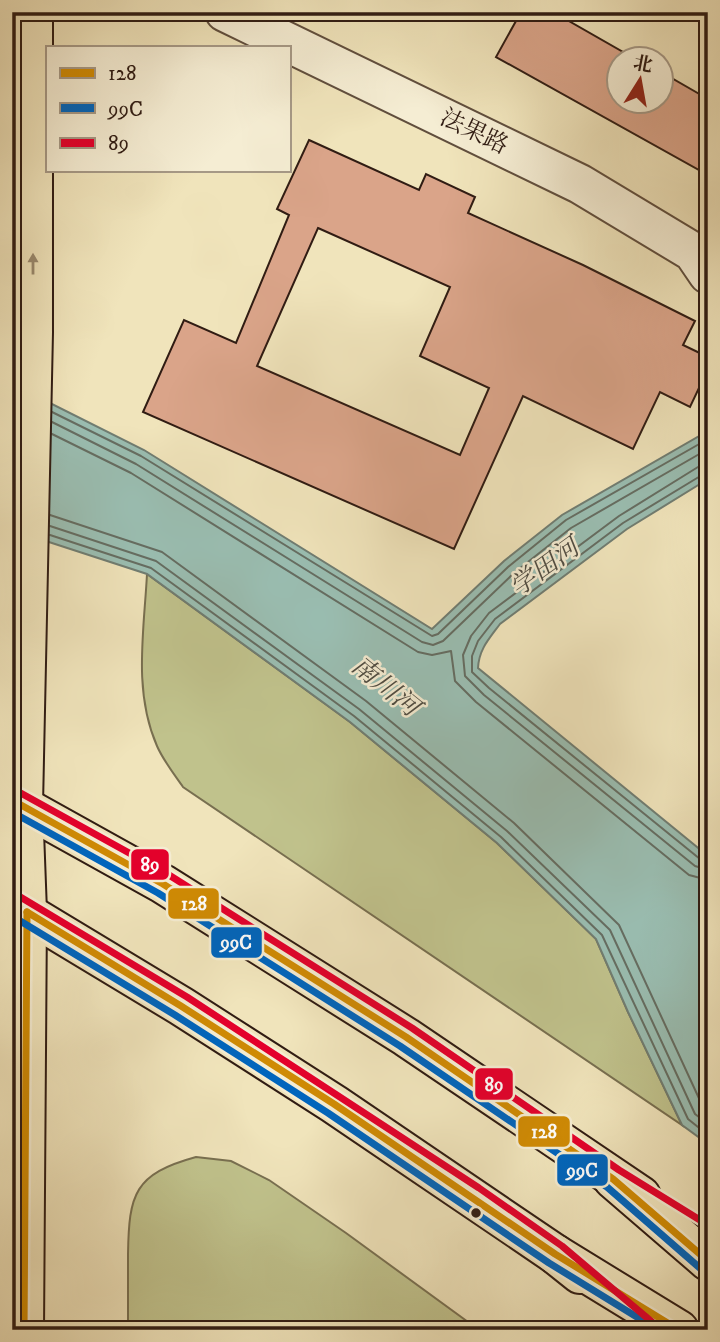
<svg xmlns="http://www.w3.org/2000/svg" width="720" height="1342" viewBox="0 0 720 1342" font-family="'IM FELL DW Pica','Noto Serif SC',serif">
<rect width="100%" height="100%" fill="#f0e4bb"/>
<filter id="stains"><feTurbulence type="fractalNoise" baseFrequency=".00286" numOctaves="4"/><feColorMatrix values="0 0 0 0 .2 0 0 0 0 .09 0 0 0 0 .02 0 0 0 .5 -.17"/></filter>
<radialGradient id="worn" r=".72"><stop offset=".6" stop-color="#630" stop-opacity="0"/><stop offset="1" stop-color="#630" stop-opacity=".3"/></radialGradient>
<g fill="#c0c28c" stroke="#786f50" stroke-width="2">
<path d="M147 574 350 722 497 843 596 939 628 1012 682 1125 183 787C174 774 163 760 157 746 133 691 144 632 147 574Z"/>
<path d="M196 1157 231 1161 269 1180 346 1233 479 1330H128C128 1305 128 1279 128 1254 129 1194 134 1174 196 1157Z"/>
</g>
<path fill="#9abeb2" stroke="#707d72" stroke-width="2" d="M12 384 144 450 432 629 504 561 562 515 708 431V479L627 529 500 624C489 639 479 649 478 668L708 856V1144L682 1125 628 1012 596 939 497 843 350 722 147 574 12 530Z"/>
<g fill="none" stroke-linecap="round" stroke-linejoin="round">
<g stroke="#656d62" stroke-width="2">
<path d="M52 412 141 456 432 636 438 634 508 567 566 520 708 439"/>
<path d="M52 422 136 464 422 642 433 645 443 641 514 573 571 528 708 449"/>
<path d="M52 434 131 473 418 652 432 655 451 651 455 681 476 702 689 875 708 880"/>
<path d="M708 465 698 467 619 516 489 613 471 636 463 655 465 676 484 695 695 866 708 870"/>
<path d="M708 474 702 475 623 523 495 619 478 641 472 656V672L489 688 700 859 708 861"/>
<path d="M50 515 162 552 366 701 514 823 619 925 703 1107 708 1111"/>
<path d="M50 526 156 561 359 709 507 831 610 930 695 1114 708 1124"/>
<path d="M50 535 151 568 354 716 501 837 602 935 688 1119 708 1135"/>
</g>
</g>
<g fill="#daa489" stroke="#301c13" stroke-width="2" fill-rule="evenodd">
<path d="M521 12H553L637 60H619V102H661V72L708 99V175L496 57Z"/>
<path d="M309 140 419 190 426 174 475 197 468 213 583 265 695 321 683 345 708 357V369L690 407 660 392 633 449 523 396 454 549 143 412 184 320 236 343 289 215 277 209ZM318 228 450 287 420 356 489 388 460 455 257 366Z"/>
</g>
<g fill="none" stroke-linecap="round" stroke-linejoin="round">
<g stroke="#604e3d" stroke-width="42">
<path id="street" d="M225 12 580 184 693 252 708 274"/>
</g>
<g stroke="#301c13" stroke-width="42">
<g id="primary">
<path d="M12 800 163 884 406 1037 641 1196"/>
<path d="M12 904 181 1006 334 1104 555 1254 580 1274"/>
<path d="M24 1330 27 912 23 805 33 332V12"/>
</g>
</g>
<g stroke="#301c13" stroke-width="42">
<g id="highway">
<path d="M613 1179 708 1261"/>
<path d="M555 1254 679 1330"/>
</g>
</g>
<use href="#street" stroke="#f5edd3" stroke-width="38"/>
<use href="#primary" stroke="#f0e4bb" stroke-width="38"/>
<use href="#highway" stroke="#f0e4bb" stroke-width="38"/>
<g stroke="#f5edd3" stroke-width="12">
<g id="bus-1">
<path d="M12 800 163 884 406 1037 613 1179 708 1261"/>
<path d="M27 912 181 1006 334 1104 555 1254 679 1330"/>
<path d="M24 1330 27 912"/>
</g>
</g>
<g stroke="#f5edd3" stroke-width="12">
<g id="bus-2">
<path d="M12 812 158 893 400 1046 607 1187 701 1269"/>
<path d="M12 916 175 1015 328 1113 549 1263 658 1330"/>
</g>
</g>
<g stroke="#f5edd3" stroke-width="12">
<g id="bus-3">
<path d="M17 791 169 875 412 1028 619 1170 708 1225"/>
<path d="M17 895 187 997 479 1188 562 1246 652 1322"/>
</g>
</g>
<use href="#bus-1" stroke="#cf8a04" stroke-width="7"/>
<use href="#bus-2" stroke="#0065bd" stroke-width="7"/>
<use href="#bus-3" stroke="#e4002b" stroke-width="7"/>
</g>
<defs><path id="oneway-solid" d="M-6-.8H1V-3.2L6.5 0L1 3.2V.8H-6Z" transform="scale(1.75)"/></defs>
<use fill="#9a8a6f" href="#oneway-solid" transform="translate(33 264) rotate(-90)"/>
<circle fill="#301c13" stroke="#f5edd3" stroke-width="2.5" cx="476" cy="1213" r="6"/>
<g text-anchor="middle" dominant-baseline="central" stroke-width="5" stroke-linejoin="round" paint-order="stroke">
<g font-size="24" fill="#301c13" stroke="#f5edd3">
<text transform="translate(474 132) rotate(26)">法果路</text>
</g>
<g font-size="26" font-style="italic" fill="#504d43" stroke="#f5edd3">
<text transform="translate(545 568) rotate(-36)">学田河</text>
<text transform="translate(385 687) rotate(39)">南川河</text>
</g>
</g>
<g stroke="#f5edd3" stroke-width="2.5">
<rect x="130" y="848" width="40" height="33" rx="7" fill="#e4002b"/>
<rect x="167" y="887" width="53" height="33" rx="7" fill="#cf8a04"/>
<rect x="210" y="926" width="53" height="33" rx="7" fill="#0065bd"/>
<rect x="474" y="1067" width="40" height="34" rx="7" fill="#e4002b"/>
<rect x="517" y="1115" width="54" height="33" rx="7" fill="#cf8a04"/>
<rect x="556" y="1153" width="53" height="34" rx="7" fill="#0065bd"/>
</g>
<g font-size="19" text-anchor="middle" font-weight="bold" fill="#fff">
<text x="150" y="871">89</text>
<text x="194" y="910">128</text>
<text x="236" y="949">99C</text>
<text x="494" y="1091">89</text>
<text x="544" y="1138">128</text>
<text x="582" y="1177">99C</text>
</g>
<rect width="720" height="1342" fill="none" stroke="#f0e4bb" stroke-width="42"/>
<rect x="14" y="14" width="692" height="1314" fill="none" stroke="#301c13" stroke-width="3.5"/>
<rect x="21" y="21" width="678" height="1300" fill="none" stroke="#301c13" stroke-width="2"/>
<rect x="46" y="46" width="245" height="126" fill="#f5edd3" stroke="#a69986" stroke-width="2"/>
<rect x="60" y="68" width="35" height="10" fill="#cf8a04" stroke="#a69986" stroke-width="2"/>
<text x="108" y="80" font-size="21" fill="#301c13">128</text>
<rect x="60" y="103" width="35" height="10" fill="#0065bd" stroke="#a69986" stroke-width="2"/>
<text x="108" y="116" font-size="21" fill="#301c13">99C</text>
<rect x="60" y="138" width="35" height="10" fill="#e4002b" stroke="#a69986" stroke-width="2"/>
<text x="108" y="150" font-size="21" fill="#301c13">89</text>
<g transform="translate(640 80) rotate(11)"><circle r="33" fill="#f5edd3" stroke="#a69986" stroke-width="2"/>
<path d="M0-5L12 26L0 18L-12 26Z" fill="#8f2418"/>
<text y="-10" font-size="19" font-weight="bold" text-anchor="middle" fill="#301c13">北</text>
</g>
<rect width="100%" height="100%" filter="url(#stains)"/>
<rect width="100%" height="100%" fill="url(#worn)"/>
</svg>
